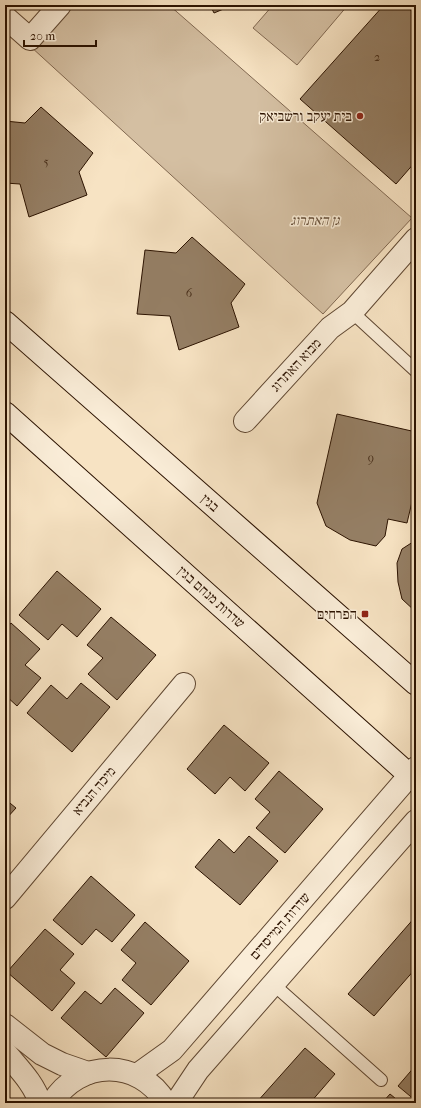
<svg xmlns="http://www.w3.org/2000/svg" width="421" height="1108" viewBox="0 0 421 1108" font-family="'IM FELL French Canon','Frank Ruhl Libre',serif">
<rect width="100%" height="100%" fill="#f7e3c3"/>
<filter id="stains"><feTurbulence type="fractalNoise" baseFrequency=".005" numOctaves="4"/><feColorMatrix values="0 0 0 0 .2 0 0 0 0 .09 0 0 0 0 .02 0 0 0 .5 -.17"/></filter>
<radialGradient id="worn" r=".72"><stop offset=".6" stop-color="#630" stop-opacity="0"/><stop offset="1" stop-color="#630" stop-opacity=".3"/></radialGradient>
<g fill="#d4bfa2" stroke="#806851">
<path d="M67 5H169L412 218 323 314 30 46Z"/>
<path d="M273 5H348L297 65 253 28Z"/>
</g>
<g fill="#957f65" stroke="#2b1200">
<path d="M210 5H233L214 13Z"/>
<path d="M384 5H405L416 15V161L396 184 300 99Z"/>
<path d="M41 107 93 153 79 172 87 195 29 217 20 184 5 183V121L25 123Z"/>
<path d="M192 237 245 284 231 303 239 327 179 350 170 316 137 314 145 250 176 253Z"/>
<path d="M337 414 416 432V485L407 523 388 519 385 536 376 546 350 540 326 526 317 503Z"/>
<path d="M416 540V612L402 599 398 582 397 563 402 549Z"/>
<path d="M57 571 101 609 77 637 62 624 48 640 19 615Z"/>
<path d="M111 617 156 655 117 700 88 674 103 658 87 645Z"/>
<path d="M11 623 40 649 25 665 41 678 17 706 5 695V630Z"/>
<path d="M81 683 110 707 72 752 27 713 51 685 67 699Z"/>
<path d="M224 725 269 763 245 791 230 777 215 794 187 769Z"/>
<path d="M279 771 323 809 285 853 256 828 270 812 255 799Z"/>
<path d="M5 799 16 808 5 820Z"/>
<path d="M249 836 278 861 240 905 195 867 219 839 234 853Z"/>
<path d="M91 876 135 915 112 942 96 929 82 945 53 920Z"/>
<path d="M416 916V968L374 1016 348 994Z"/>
<path d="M145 922 189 961 151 1005 122 980 136 963 121 950Z"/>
<path d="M45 929 74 954 60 970 75 983 52 1011 7 972Z"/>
<path d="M115 988 144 1013 106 1057 61 1018 85 991 101 1004Z"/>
<path d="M305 1048 335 1074 310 1103H256Z"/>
<path d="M416 1065V1101L398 1086Z"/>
<path d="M390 1094 401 1103H382Z"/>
</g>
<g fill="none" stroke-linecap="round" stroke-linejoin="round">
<g stroke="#5e4631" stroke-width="14">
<g id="service">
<path d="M352 312 416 371"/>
<path d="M273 984 381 1080"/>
</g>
</g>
<g stroke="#5e4631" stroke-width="24">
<g id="minor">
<path d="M5 17 30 39 60 5"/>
<path d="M245 421 330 328 352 312 416 239"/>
<path d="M5 898 184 684"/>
</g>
</g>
<g stroke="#5e4631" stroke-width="24">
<g id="tertiary">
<path d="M5 1025 42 1054 62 1064 88 1073"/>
<path d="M5 1052C18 1068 34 1083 40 1103"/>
<path d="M137 1075 172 1050 416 768"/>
<path d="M52 1103C79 1059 139 1058 166 1103"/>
<path d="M176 1103 198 1070 416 821"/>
</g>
</g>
<g stroke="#2b1200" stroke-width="24">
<g id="secondary">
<path d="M5 322 416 684"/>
<path d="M5 413 416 781"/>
</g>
</g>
<use href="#service" stroke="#faedd8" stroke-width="12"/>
<use href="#minor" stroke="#faedd8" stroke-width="22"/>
<use href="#tertiary" stroke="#faedd8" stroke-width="22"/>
<use href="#secondary" stroke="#faedd8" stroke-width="22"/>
</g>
<g fill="#8f2418" stroke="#faedd8" stroke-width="1.5">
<circle cx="360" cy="116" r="4"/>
<rect x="361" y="610" width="8" height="8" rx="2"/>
</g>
<g text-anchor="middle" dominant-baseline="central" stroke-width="3" stroke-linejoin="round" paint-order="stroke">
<g font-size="12" fill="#462d19">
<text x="377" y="57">2</text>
<text x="46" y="162">5</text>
<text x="189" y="293">6</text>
<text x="371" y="458">9</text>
</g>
<g font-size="14" fill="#2b1200" stroke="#faedd8" text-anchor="end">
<text x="352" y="116">בית יעקב ורשביאק</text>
<text x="357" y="614">הפרחים</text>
</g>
<g font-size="14" font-style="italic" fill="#664f39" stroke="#faedd8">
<text x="315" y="220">גן האתרוג</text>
</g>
<g font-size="14" fill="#2b1200" stroke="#faedd8">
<text transform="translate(296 365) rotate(-47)">מבוא האתרוג</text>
<text transform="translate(210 503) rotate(41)">בגין</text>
<text transform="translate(211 597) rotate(42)">שדרות מנחם בגין</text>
<text transform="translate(94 791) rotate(-50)">מיכה הנביא</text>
<text transform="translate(280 926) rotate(-49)">שדרות המייסדים</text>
</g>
</g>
<rect width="421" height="1108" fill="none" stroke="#f7e3c3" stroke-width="20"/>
<rect x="6" y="6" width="409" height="1096" fill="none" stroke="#2b1200" stroke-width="2"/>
<rect x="10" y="10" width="401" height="1088" fill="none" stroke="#2b1200"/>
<path d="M24 40v6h72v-6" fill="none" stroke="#2b1200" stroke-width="2"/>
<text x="30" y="40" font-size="12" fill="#2b1200" stroke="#faedd8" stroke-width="3" paint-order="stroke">20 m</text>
<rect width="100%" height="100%" filter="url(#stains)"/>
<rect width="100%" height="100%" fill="url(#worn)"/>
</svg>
